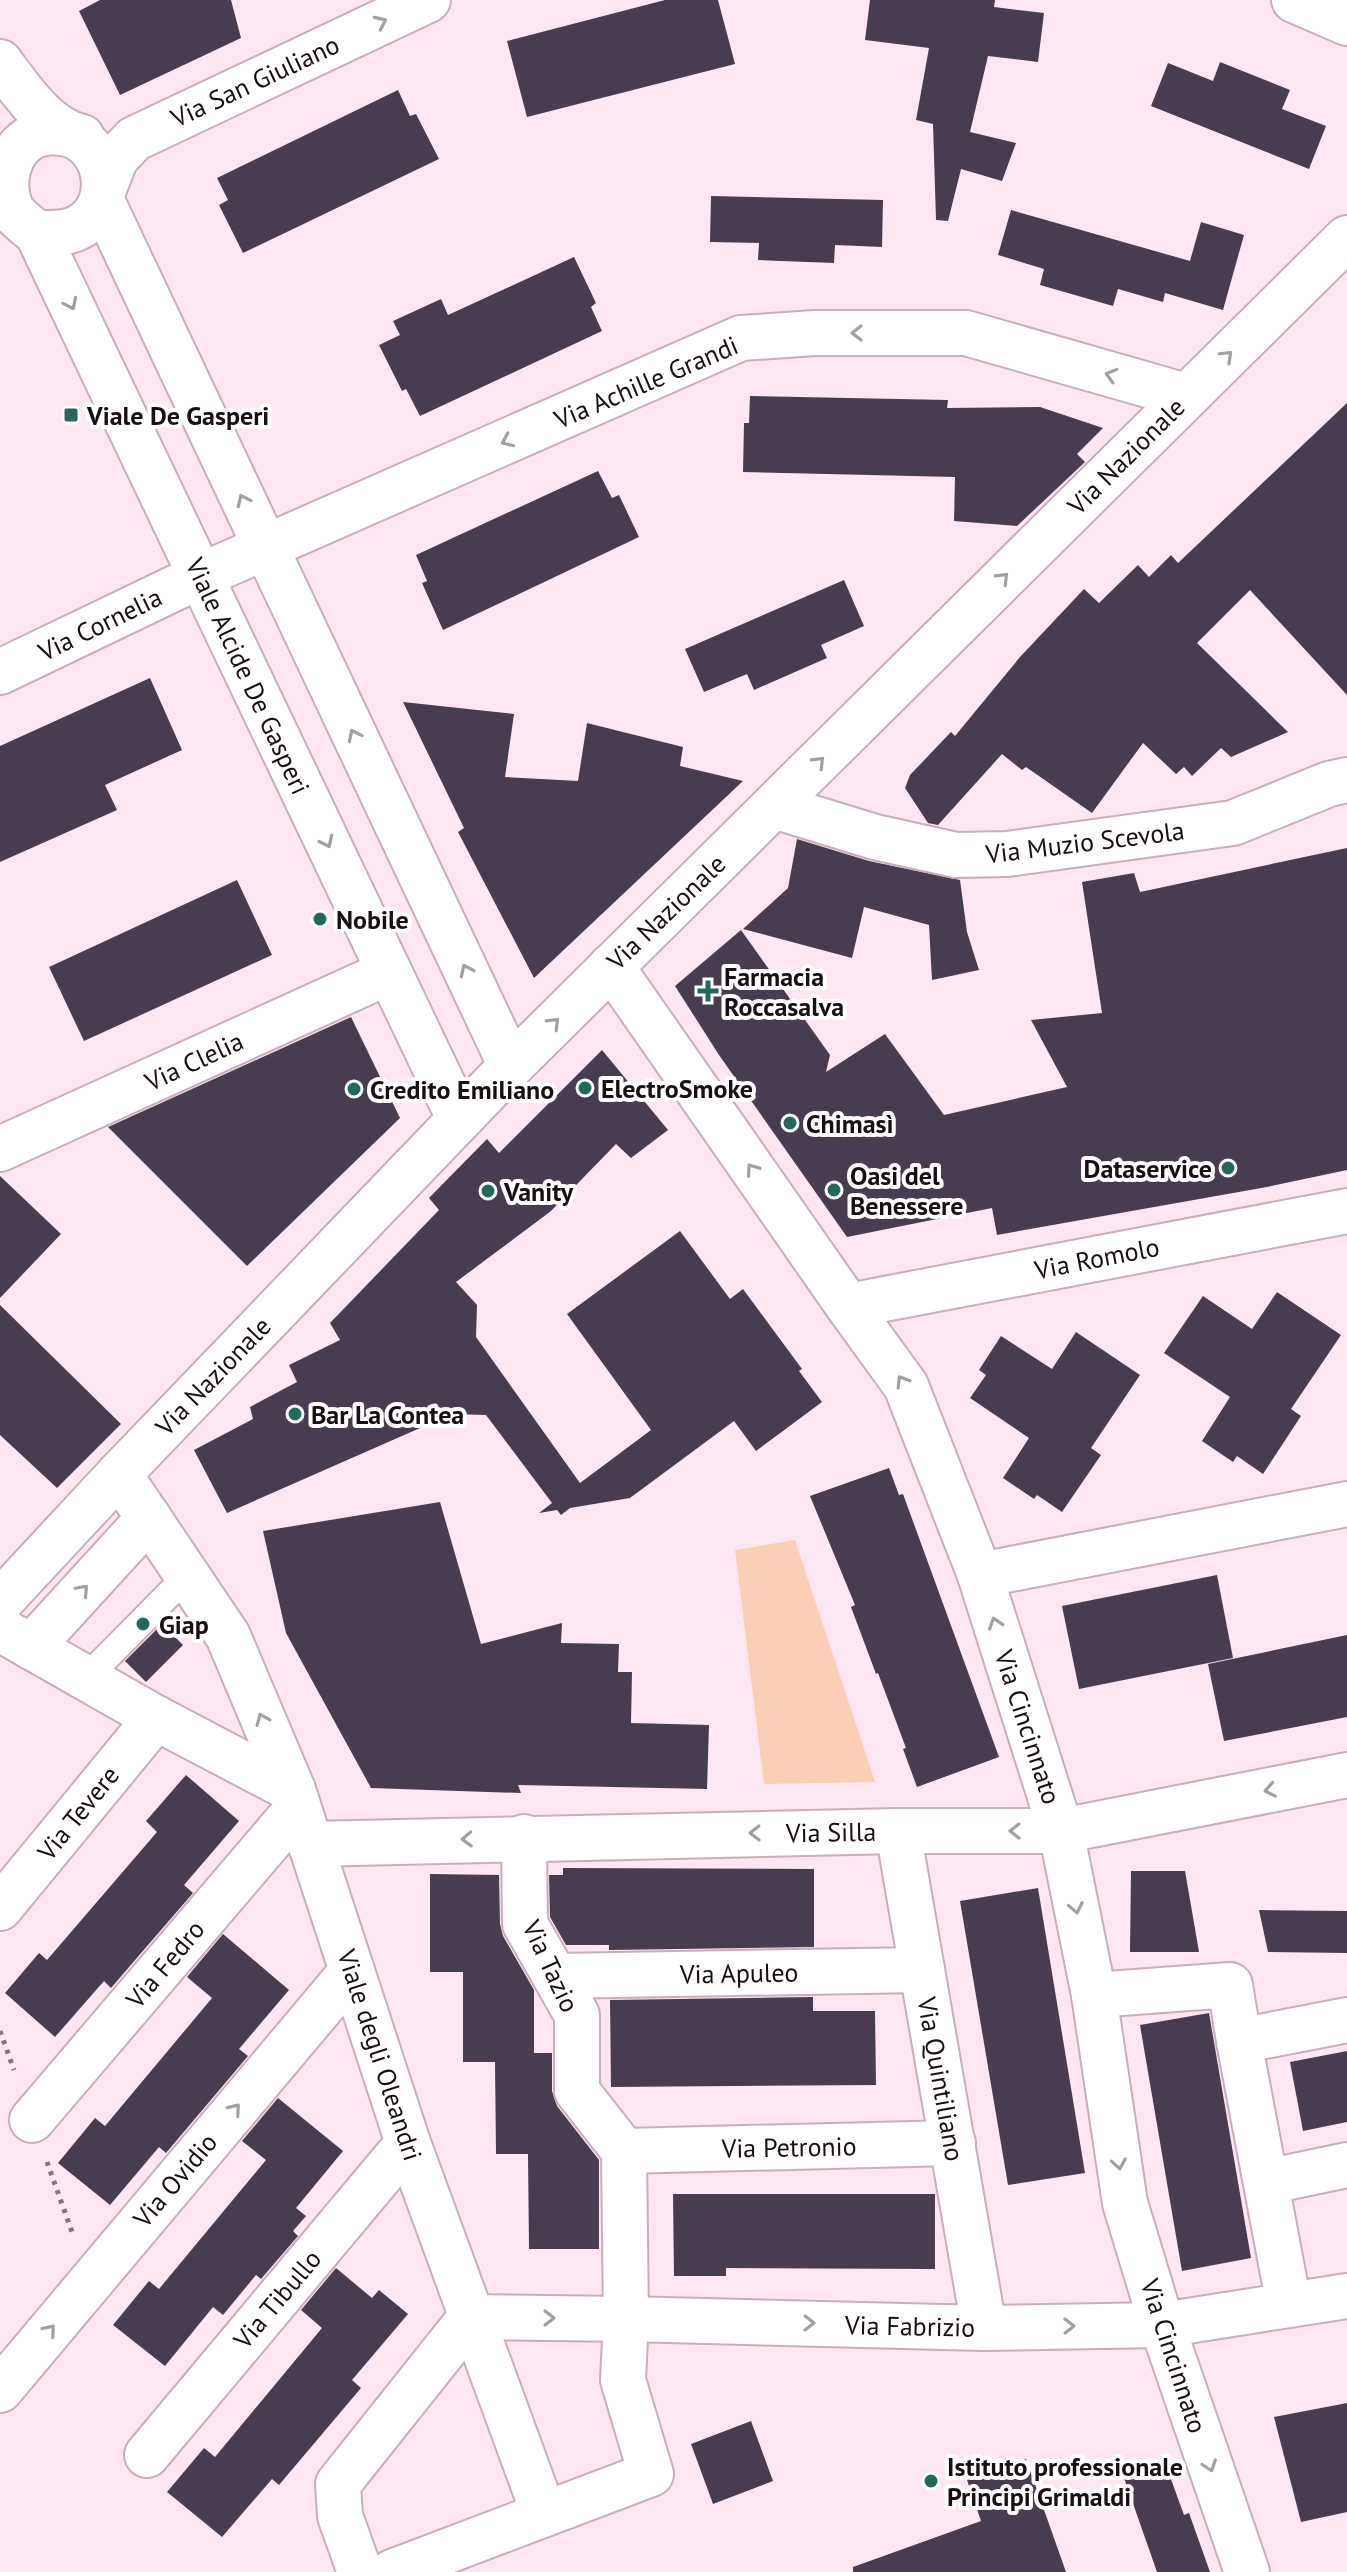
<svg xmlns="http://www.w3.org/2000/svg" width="1347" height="2572" viewBox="0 0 1347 2572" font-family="'PT Sans',sans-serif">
<rect width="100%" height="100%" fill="#fee7f3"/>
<path fill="#fbcfb5" d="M795 1540 875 1782 764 1784 735 1550Z"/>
<g fill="#483c50">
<path d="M100 0H231L241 38 120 95 79 11Z"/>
<path d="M665 0H718L735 64 527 117 507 41Z"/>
<path d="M870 0H995L994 7 1044 13 1038 62 988 56 970 132 1016 143 1002 181 961 169 948 221 936 220 933 124 916 120 929 48 865 40Z"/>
<path d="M1220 62 1290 90 1282 109 1326 126 1309 169 1151 106 1168 63 1213 81Z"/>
<path d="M398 90 410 116 416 114 439 159 243 253 219 205 228 200 217 178Z"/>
<path d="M711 196 883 200 882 247 835 245 834 263 758 260 759 243 710 242Z"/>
<path d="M1011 210 1190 261 1201 222 1244 235 1223 310 1165 293 1163 302 1118 289 1113 306 1040 285 1044 269 998 255Z"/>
<path d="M574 257 596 303 591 307 602 331 420 416 406 389 402 391 379 345 400 335 393 321 441 299 448 315Z"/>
<path d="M750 396 948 400 947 408 1040 407 1103 428 1077 454 1085 462 1017 526 954 521 955 477 743 472 744 423H749Z"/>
<path d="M1347 403V695L1250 590 1197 643 1288 732 1231 757 1221 748 1192 776 1184 767 1176 774 1143 743 1092 813 1026 767 1022 770 1002 754 938 825 928 823 905 788 910 775 951 732 955 736 1020 657 1084 589 1099 603 1138 565 1149 577 1171 555 1178 563Z"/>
<path d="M598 471 612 498 619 495 639 537 443 630 422 583 427 581 416 555Z"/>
<path d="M844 580 864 626 821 645 827 658 754 690 747 674 704 692 685 649Z"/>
<path d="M150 678 182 750 105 785 117 810 0 862V746Z"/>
<path d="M403 702 514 714 505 777 578 781 587 723 683 747 680 766 743 781 534 978 458 832 464 828Z"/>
<path d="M797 839 869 861 960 880 967 932 979 970 932 980 929 925 864 907 852 958 743 929 788 888Z"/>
<path d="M1347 848V1170L1267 1187 997 1235 992 1208 847 1237 719 1055 675 986 741 930 830 1055 826 1072 885 1034 944 1115 1067 1087 1031 1020 1102 1013 1082 882 1134 873 1140 892Z"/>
<path d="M237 880 272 955 84 1041 49 967Z"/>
<path d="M351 1017 400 1118 247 1266 108 1127Z"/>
<path d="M602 1050 668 1130 631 1158 616 1144 551 1211 456 1282 477 1305 476 1337 580 1483 651 1430 567 1314 680 1231 730 1299 743 1289 802 1369 799 1371 822 1402 756 1451 734 1421 630 1498 570 1508 561 1515 557 1510 539 1513 552 1503 486 1415 452 1414 227 1513 194 1450 253 1419 250 1407 297 1382 289 1365 340 1340 330 1323 439 1210 429 1198 487 1139 499 1153Z"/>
<path d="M0 1176 61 1234 0 1298Z"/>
<path d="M1277 1292 1341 1335 1291 1409 1301 1416 1263 1474 1237 1456 1233 1462 1202 1441 1230 1397 1164 1353 1203 1296 1252 1329Z"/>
<path d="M0 1305 121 1424 57 1488 0 1435Z"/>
<path d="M1076 1332 1140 1375 1091 1448 1101 1455 1062 1512 1037 1495 1034 1499 1003 1478 1029 1438 970 1398 986 1375 979 1370 1001 1336 1052 1369Z"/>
<path d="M889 1468 899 1495 903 1494 999 1757 917 1787 903 1749 906 1748 878 1673 876 1674 851 1607 855 1605 810 1496Z"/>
<path d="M440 1502 481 1644 562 1623 561 1643 619 1644 618 1672H632L631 1723 709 1725 707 1789 518 1785 521 1793 371 1788 286 1633 263 1531Z"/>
<path d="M1217 1575 1233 1658 1079 1689 1062 1606Z"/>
<path d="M162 1624 183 1645 146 1682 125 1661Z"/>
<path d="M1347 1635V1717L1224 1741 1208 1664Z"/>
<path d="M186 1775 239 1821 184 1885 193 1893 148 1945 111 1988 104 1981 55 2037 5 1993 39 1953 47 1960 157 1832 146 1821Z"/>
<path d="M563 1868 814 1869V1947L609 1950V1945H566L550 1917 549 1875H563Z"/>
<path d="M1131 1871H1185L1199 1952H1130Z"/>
<path d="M430 1874 499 1875 500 1924 503 1936 534 1990V2053H552V2091L557 2106 599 2160V2249H529L528 2154H496L495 2062H463V1972H430Z"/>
<path d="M1038 1888 1085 2173 1008 2185 960 1901Z"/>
<path d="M1259 1910 1347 1911V1953L1268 1952Z"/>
<path d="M223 1934 289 1990 239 2049 248 2056 166 2153 159 2147 110 2205 58 2163 95 2118 105 2126 212 1998 187 1977Z"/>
<path d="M813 1997V2011H875L876 2085 611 2087 610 2000Z"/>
<path d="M1209 2013 1251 2258 1182 2271 1140 2025Z"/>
<path d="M1347 2051V2122L1303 2131 1290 2062Z"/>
<path d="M278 2098 343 2151 296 2208 306 2216 293 2231 298 2236 261 2279 256 2275 223 2315 213 2307 165 2366 113 2325 149 2281 159 2289 266 2160 242 2141Z"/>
<path d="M673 2194H935V2269L726 2268V2276H674Z"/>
<path d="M336 2268 372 2298 379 2290 408 2314 352 2380 361 2388 279 2485 272 2479 222 2537 167 2492 204 2448 215 2457 322 2328 301 2310Z"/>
<path d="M1347 2403V2512L1301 2522 1274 2417Z"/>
<path d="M751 2421 773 2481 713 2504 691 2444Z"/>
<path d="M1026 2459 1066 2572H853V2567L981 2521 967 2480Z"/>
<path d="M1164 2460 1184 2515 1189 2513 1210 2572H1157L1123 2475Z"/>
</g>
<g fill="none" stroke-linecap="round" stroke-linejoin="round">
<g stroke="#c9adbc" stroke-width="30">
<path id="lane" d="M86 1678 188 1575"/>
</g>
<g stroke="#c9adbc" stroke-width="48">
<g id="street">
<path d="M0 672 200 576 741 338 815 333H966L1186 396"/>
<path d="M774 806 875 837 956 855 1007 854 1233 823 1329 784 1347 780"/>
<path d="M611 966 848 1306 906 1386 980 1575 1061 1831 1094 1995 1125 2203 1162 2325 1247 2572"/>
<path d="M0 1149 389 972"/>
<path d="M848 1306 1347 1211"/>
<path d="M119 1474 228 1636 293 1790 408 2143 544 2514"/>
<path d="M980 1575 1347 1504"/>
<path d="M0 1629 156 1718 293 1790"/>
<path d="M31 1647 149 1518"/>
<path d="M898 1831 984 2328"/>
<path d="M310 1844 898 1831H1061L1347 1775"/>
<path d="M0 1908 156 1718"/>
<path d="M556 1976 922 1970"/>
<path d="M1094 1995 1230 1985 1239 2041 1347 2020"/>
<path d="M1239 2041 1289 2305"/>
<path d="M32 2120 298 1808"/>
<path d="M624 2151 953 2143"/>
<path d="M1266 2182 1347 2165"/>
<path d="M471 2317 626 2319 984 2328 1162 2325 1347 2296"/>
<path d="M0 2390 352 1971"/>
<path d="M147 2455 408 2143"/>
<path d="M360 2572 340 2516 338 2484 471 2317"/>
<path d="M392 2572 651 2474 623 2380 626 2319 624 2151 577 2091V2015L525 1924 524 1837"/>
</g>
</g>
<g stroke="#c9adbc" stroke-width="48">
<g id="secondary">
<path d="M1294 0 1347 23"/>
<path d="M0 62C21 90 46 129 82 137"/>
<path d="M52 132C58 133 66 133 71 135 112 150 116 212 75 229 63 234 50 233 37 233 29 227 20 220 13 212 0 187 6 149 34 136 39 134 46 133 52 132Z"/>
<path d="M105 186 116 158 134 139 428 0"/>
<path d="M102 201 511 1066"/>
<path d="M37 233 459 1118"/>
<path d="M0 1602 119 1474 511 1066 1347 238"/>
</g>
</g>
<g stroke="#83737b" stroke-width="5" stroke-dasharray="4 6" stroke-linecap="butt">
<path d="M0 2031 14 2070"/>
<path d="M47 2162 72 2232"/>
</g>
<use href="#lane" stroke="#fff" stroke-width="26"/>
<use href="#street" stroke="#fff" stroke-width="44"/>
<use href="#secondary" stroke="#fff" stroke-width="44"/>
</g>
<defs><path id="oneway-chevron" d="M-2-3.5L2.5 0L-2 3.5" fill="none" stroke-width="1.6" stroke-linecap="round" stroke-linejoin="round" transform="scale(2)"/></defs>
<g stroke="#a39fa1">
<use href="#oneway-chevron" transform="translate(381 22) rotate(-25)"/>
<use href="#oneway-chevron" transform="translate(71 304) rotate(65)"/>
<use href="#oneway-chevron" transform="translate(857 333) rotate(-180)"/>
<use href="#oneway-chevron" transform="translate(1227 356) rotate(-44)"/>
<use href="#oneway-chevron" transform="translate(1111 375) rotate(-164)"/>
<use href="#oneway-chevron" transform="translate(507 441) rotate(156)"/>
<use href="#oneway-chevron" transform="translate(243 500) rotate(-115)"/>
<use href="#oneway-chevron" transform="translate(1003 578) rotate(-45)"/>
<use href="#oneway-chevron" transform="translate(354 735) rotate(-115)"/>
<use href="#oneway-chevron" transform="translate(819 762) rotate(-45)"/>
<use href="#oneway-chevron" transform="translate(327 842) rotate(65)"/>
<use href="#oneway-chevron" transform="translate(466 970) rotate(-115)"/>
<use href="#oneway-chevron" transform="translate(554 1023) rotate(-45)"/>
<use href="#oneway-chevron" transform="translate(752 1169) rotate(-125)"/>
<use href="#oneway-chevron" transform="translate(902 1381) rotate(-122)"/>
<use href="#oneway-chevron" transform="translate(83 1590) rotate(-48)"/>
<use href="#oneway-chevron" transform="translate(995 1623) rotate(-108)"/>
<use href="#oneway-chevron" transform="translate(262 1719) rotate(-113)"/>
<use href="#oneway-chevron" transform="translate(1270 1790) rotate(169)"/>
<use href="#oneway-chevron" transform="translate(1015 1831) rotate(-180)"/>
<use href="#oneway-chevron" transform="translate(755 1833) rotate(179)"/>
<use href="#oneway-chevron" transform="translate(467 1839) rotate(178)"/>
<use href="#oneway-chevron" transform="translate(1076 1908) rotate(79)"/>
<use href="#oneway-chevron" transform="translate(235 2109) rotate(-50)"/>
<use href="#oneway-chevron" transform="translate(1119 2164) rotate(81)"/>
<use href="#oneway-chevron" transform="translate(549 2318)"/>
<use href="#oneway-chevron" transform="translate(809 2323) rotate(1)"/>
<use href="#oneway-chevron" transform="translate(1069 2326) rotate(-1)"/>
<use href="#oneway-chevron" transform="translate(50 2330) rotate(-50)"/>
<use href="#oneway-chevron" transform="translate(1210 2466) rotate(71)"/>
</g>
<g fill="#23685c" stroke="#fff" stroke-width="3">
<rect x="63" y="407" width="16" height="16" rx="4"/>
<circle cx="320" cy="919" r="8"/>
<path d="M704 979h8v8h8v8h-8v8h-8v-8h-8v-8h8z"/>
<circle cx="585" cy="1088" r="8"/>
<circle cx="354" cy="1089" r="8"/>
<circle cx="790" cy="1123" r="8"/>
<circle cx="1228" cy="1168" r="8"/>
<circle cx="834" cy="1190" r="8"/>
<circle cx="488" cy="1191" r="8"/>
<circle cx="295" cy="1414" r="8"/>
<circle cx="143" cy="1624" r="8"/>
<circle cx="931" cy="2481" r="8"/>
</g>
<g text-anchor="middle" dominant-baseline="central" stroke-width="8" stroke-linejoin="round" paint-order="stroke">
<g font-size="26" fill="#180e13" stroke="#fff">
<text transform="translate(255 81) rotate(-25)">Via San Giuliano</text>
<text transform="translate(646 382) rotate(-23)">Via Achille Grandi</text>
<text transform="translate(1126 456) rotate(-45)">Via Nazionale</text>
<text transform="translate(100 624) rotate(-26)">Via Cornelia</text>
<text transform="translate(248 676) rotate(65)">Viale Alcide De Gasperi</text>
<text transform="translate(1085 842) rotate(-7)">Via Muzio Scevola</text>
<text transform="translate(666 912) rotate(-44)">Via Nazionale</text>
<text transform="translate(194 1061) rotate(-25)">Via Clelia</text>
<text transform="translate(1097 1258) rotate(-11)">Via Romolo</text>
<text transform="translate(213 1376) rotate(-46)">Via Nazionale</text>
<text transform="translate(1028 1727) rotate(72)">Via Cincinnato</text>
<text transform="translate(78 1813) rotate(-51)">Via Tevere</text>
<text transform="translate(831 1832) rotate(-1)">Via Silla</text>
<text transform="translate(165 1964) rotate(-50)">Via Fedro</text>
<text transform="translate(551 1966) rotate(65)">Via Tazio</text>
<text transform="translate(739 1973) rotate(-1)">Via Apuleo</text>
<text transform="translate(380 2055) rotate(72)">Viale degli Oleandri</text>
<text transform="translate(941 2079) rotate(80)">Via Quintiliano</text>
<text transform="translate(789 2147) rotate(-1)">Via Petronio</text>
<text transform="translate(175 2180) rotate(-50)">Via Ovidio</text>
<text transform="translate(277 2299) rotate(-50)">Via Tibullo</text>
<text transform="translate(910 2326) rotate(1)">Via Fabrizio</text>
<text transform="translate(1174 2356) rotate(72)">Via Cincinnato</text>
</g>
<g font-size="26" font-weight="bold" fill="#180e13" stroke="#fff" text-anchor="start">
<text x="87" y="415">Viale De Gasperi</text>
<text x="336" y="919">Nobile</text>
<text x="724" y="976">Farmacia<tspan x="724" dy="30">Roccasalva</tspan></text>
<text x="601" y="1088">ElectroSmoke</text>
<text x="370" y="1089">Credito Emiliano</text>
<text x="806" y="1123">Chimasì</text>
<text x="1212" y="1168" text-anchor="end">Dataservice</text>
<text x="850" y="1175">Oasi del<tspan x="850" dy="30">Benessere</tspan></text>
<text x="504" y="1191">Vanity</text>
<text x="311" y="1414">Bar La Contea</text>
<text x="159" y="1624">Giap</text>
<text x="947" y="2466">Istituto professionale<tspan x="947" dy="30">Principi Grimaldi</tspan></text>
</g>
</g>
</svg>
